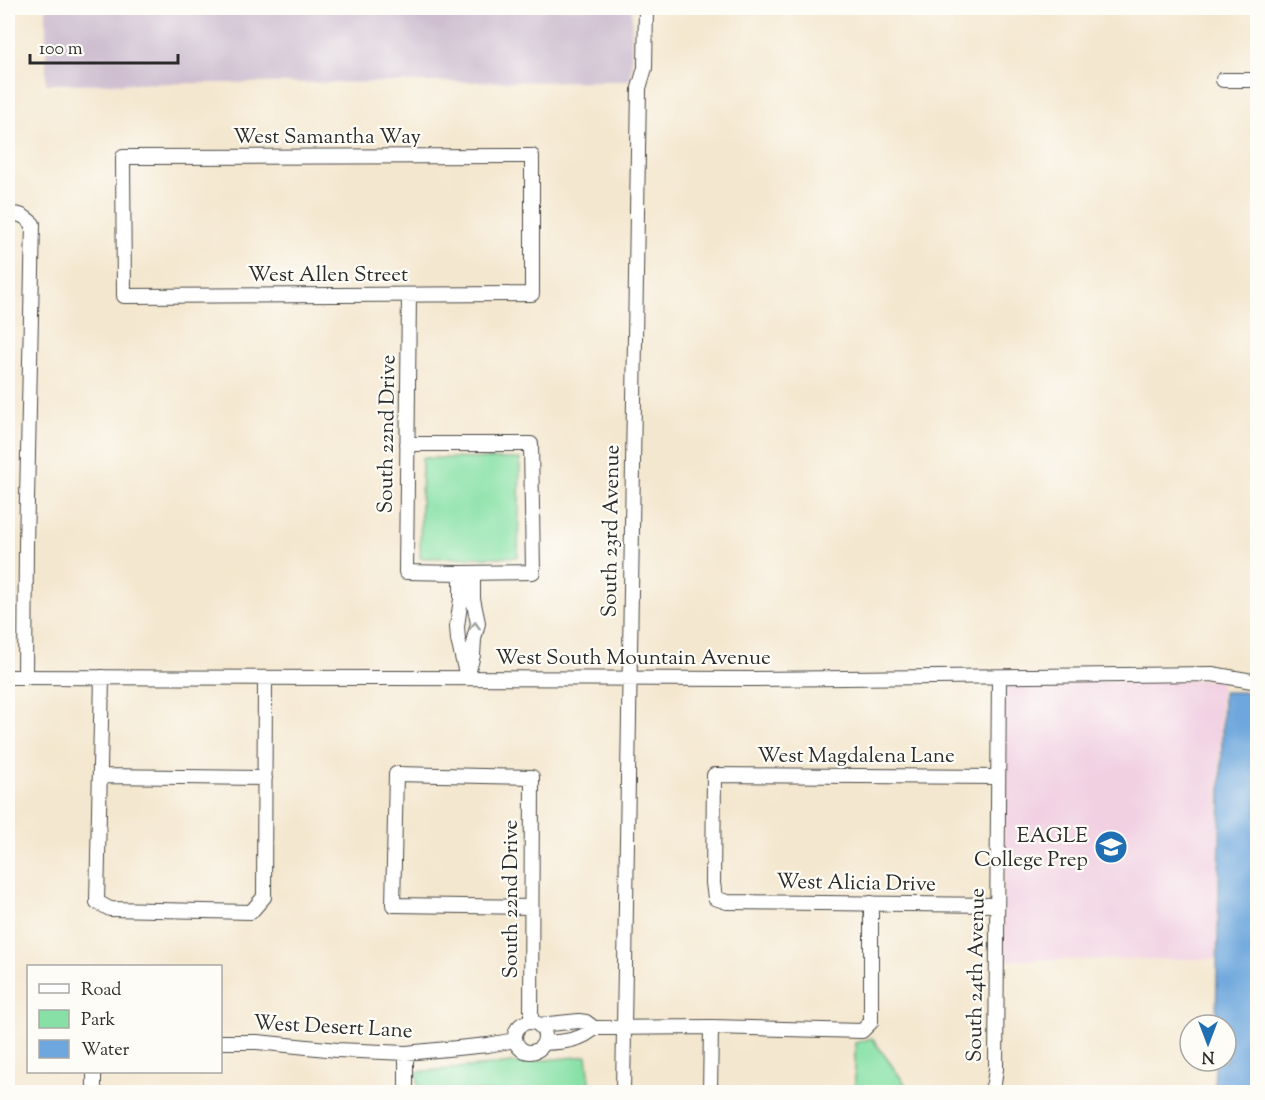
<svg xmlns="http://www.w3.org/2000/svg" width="1265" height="1100" viewBox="0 0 1265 1100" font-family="'Sorts Mill Goudy',serif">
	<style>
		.built { fill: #f1d0e2 }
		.industrial { fill: #cebed0 }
		.green { fill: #87e1a6; stroke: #598668; stroke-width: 1.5 }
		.water { fill: #6ea7dd; stroke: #4c6984; stroke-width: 1.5 }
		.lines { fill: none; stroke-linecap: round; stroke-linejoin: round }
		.minor-casing { stroke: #494744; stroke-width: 16 }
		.minor { stroke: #fff; stroke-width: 14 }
		.oneway { stroke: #a0a0a0 }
		.labels { text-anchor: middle; stroke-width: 4.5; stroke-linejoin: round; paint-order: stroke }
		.street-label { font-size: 21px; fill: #2b2b2b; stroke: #fdfcf7 }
		.poi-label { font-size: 21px; fill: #2b2b2b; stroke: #fdfcf7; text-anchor: end }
	</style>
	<rect width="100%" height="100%" fill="#fdfcf7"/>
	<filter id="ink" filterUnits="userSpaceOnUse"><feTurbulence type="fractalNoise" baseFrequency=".0167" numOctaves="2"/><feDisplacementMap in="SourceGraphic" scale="12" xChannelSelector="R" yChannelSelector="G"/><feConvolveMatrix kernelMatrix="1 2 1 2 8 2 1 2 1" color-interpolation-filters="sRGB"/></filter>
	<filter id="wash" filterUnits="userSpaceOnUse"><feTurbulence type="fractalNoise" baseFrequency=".008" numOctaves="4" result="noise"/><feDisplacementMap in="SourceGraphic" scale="24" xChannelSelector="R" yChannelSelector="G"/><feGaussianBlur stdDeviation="1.35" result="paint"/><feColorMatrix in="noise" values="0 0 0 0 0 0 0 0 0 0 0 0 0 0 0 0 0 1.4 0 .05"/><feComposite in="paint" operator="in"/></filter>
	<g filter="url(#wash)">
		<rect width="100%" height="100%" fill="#f4e7cf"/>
		<!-- built -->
		<path class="built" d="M1221,680L1216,959L1004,960L1005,682Z"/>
		<!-- industrial -->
		<path class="industrial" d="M46,8H632L631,79L623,81L46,84Z"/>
		<!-- green -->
		<path class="green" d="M422,458L520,459L518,557L420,558Z
			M872,1038L911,1092H851L855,1087V1043Z
			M587,1056L591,1092H419L417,1072Z"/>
		<!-- water -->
		<path class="water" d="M1223,692H1257V1092H1214L1215,1061H1226V1025H1216Z"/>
	</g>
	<g filter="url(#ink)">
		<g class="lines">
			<defs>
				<path id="minor" d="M1223,80H1258
					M532,156V294L124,296L123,157Z
					M8,214C21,214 23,215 33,224L26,545L25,677
					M407,444H531L533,572L461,573L406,572L409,295
					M461,573V599L457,626L458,640L466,673
					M8,677L755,679L1212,674L1258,682
					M102,677L97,902L110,909L251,912L264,897L265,678
					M467,678L473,655L474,639L478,623L473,599V573
					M100,776L265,778
					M997,905L727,902L715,898L713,883L714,775L998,777
					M515 1037a15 15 0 1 1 30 0a15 15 0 1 1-30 0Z
					M531,1022L532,777L396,774L393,905L531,907
					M539,1025L579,1021L586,1022L594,1028L711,1027L862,1031L871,1022V903
					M220,1042H257L337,1050L406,1053L488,1045L515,1040
					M544,1043C561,1042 582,1041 594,1028
					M94,1072V1092
					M406,1092V1053
					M623,1092L639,88L645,68L646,8
					M710,1092L711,1027
					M991,1092L994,1083L996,1069L999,677"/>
			</defs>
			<!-- minor casing -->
			<use href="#minor" class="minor-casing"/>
			<!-- minor -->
			<use href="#minor" class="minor"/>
		</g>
		<!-- one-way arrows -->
		<defs><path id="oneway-chevron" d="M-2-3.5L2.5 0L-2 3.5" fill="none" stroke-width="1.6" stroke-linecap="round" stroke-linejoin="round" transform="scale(1.5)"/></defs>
		<use class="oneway" href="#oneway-chevron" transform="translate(475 626) rotate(-88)"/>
	</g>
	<!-- icons -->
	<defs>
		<symbol id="school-disc" viewBox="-11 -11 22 22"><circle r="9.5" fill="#1f6fb2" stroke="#fdfcf7"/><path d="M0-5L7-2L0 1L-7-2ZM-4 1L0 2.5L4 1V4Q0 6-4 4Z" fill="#fff"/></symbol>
	</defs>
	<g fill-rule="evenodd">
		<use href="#school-disc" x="1092" y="828" width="38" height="38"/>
	</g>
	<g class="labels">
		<!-- street labels -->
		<g class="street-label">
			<text x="327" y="143">West Samantha Way</text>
			<text x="328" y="281">West Allen Street</text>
			<text transform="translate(386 434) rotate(-89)" y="7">South 22nd Drive</text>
			<text transform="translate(610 531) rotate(-89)" y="7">South 23rd Avenue</text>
			<text x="633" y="664">West South Mountain Avenue</text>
			<text x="856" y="762">West Magdalena Lane</text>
			<text transform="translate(856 882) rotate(1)" y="7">West Alicia Drive</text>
			<text transform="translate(510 899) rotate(-90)" y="7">South 22nd Drive</text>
			<text transform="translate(975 975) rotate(-89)" y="7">South 24th Avenue</text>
			<text transform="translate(333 1026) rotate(3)" y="7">West Desert Lane</text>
		</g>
		<!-- poi labels -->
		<g class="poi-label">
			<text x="1088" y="842">EAGLE<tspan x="1088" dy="24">College Prep</tspan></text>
		</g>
	</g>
	<!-- margin -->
	<rect width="1265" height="1100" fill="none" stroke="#fdfcf7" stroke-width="30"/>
	<!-- legend -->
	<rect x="27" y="965" width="195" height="108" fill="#fdfcf7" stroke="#a9a8a5" stroke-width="1.5"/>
	<rect x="39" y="984" width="30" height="9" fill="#ffffff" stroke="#a9a8a5" stroke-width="1.5"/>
	<text x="81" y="995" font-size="18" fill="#2b2b2b">Road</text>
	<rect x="39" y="1010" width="30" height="18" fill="#87e1a6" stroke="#a9a8a5" stroke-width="1.5"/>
	<text x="81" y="1025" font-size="18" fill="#2b2b2b">Park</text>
	<rect x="39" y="1040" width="30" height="18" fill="#6ea7dd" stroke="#a9a8a5" stroke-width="1.5"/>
	<text x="81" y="1055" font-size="18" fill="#2b2b2b">Water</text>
	<!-- north arrow -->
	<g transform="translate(1208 1043) rotate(180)"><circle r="28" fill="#fdfcf7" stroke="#a9a8a5" stroke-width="1.5"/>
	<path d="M0-4.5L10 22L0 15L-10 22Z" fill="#1f6fb2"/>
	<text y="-9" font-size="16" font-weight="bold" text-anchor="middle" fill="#2b2b2b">N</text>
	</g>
	<!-- scale -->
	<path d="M30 54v9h148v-9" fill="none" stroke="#2b2b2b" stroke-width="3"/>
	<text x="39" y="54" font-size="18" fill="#2b2b2b" stroke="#fdfcf7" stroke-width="4.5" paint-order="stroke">100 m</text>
</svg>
